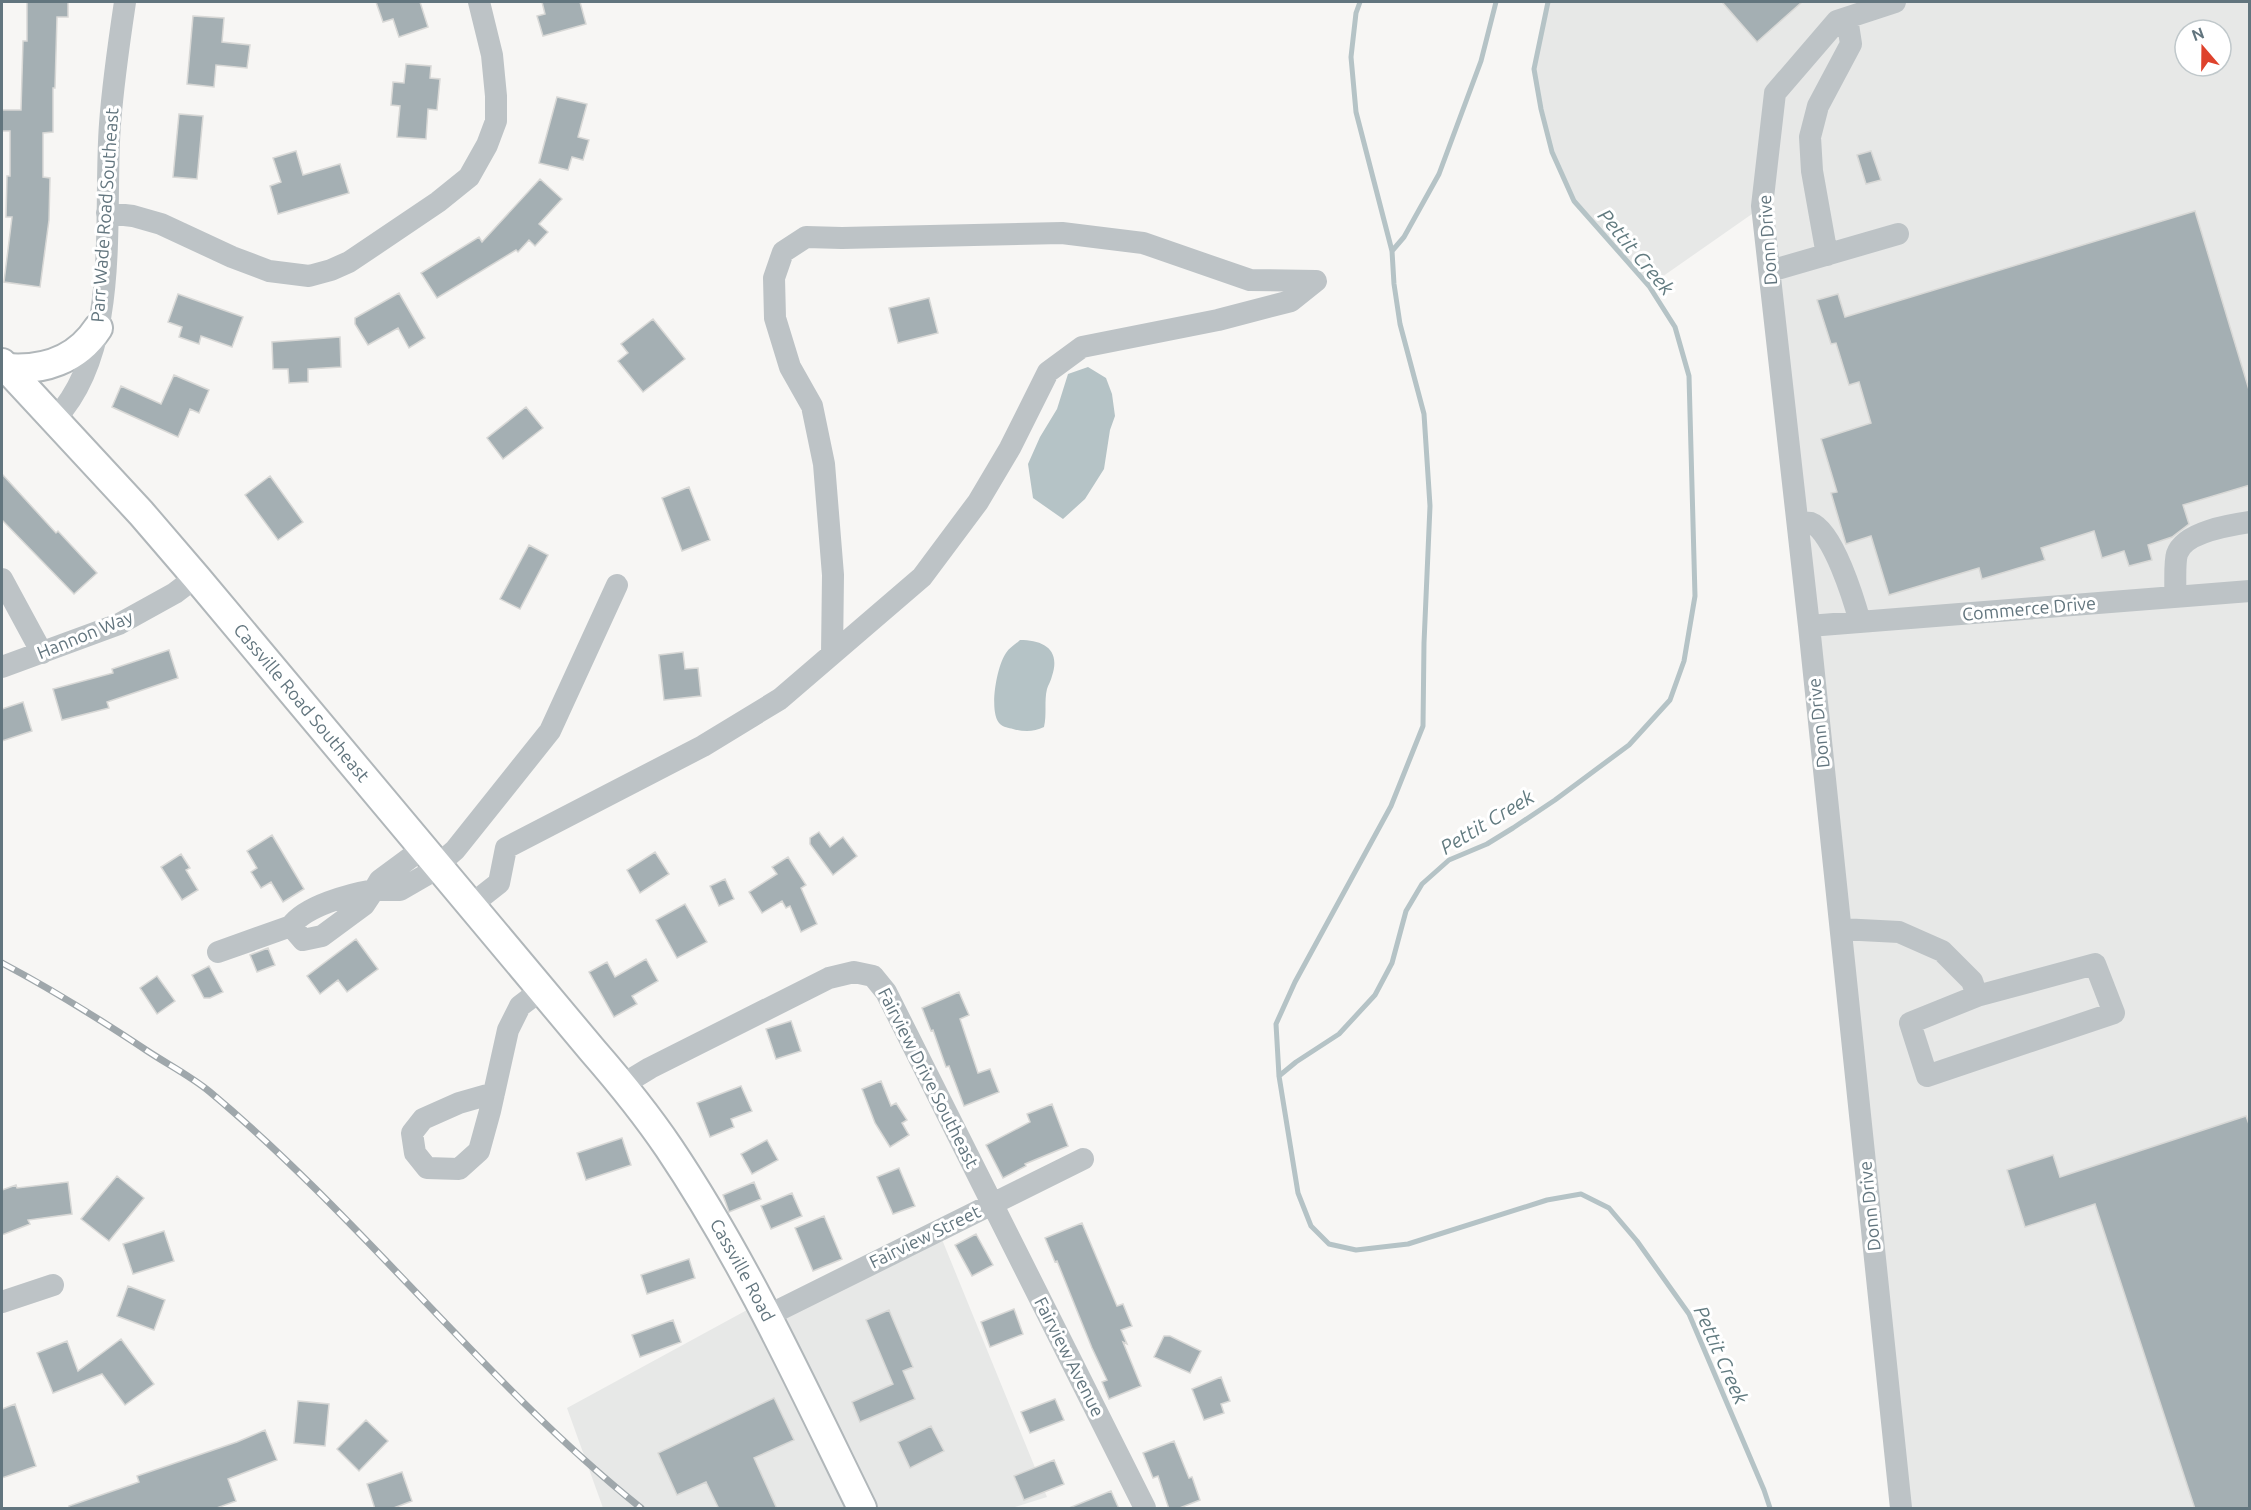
<svg xmlns="http://www.w3.org/2000/svg" width="2251" height="1510" viewBox="0 0 2251 1510" font-family="Ubuntu,sans-serif">
	<style>
		.built { fill: #e7e8e7; fill-rule: evenodd }
		.water { fill: #b5c3c6 }
		.lines { fill: none; stroke-linecap: round; stroke-linejoin: round }
		.stream { stroke: #b5c3c6; stroke-width: 5 }
		.building { fill: #a4afb3; stroke: #d8d8d6; stroke-width: 1.5 }
		.major-casing { stroke: #b1b7ba; stroke-width: 32 }
		.minor { stroke: #bdc3c6; stroke-width: 22 }
		.major { stroke: #fff; stroke-width: 28 }
		.rail-casing { stroke: #9fa7ab; stroke-width: 7 }
		.rail { stroke: #fff; stroke-width: 4.5; stroke-dasharray: 14; stroke-linecap: butt }
		.labels { text-anchor: middle; stroke-width: 6; stroke-linejoin: round; paint-order: stroke }
		.street-label { font-size: 18px; fill: #62757e; stroke: #fff }
		.water-label { font-size: 20px; font-style: italic; fill: #627b80; stroke: #fff }
	</style>
	<rect width="100%" height="100%" fill="#f7f6f4"/>
	<!-- built -->
	<path class="built" d="M1548,2H2249V1508H1901L1762,207L1649,286L1574,201L1552,152L1541,109L1534,69ZM2185,30H2221V66H2185Z
		M941,1237L1047,1497L1012,1508H603L567,1408L747,1310Z"/>
	<!-- water -->
	<path class="water" d="M1088,367L1106,378L1112,394L1115,416L1110,430L1104,469L1085,499L1063,519L1033,498L1028,464L1040,437L1057,409L1068,374Z
		M1020,640C1043,640 1061,649 1052,676C1051,681 1048,685 1047,689C1044,701 1047,714 1044,727C1034,732 1024,732 1013,729C1009,728 1003,727 1000,724C988,713 997,665 1006,653C1009,648 1016,644 1020,640Z"/>
	<g class="lines">
		<!-- stream -->
		<path class="stream" d="M1360,2L1356,13L1351,57L1356,112L1392,251L1394,284L1400,324L1424,414L1430,506L1424,643L1423,726L1391,806L1295,982L1276,1024L1279,1076L1298,1193L1311,1226L1329,1244L1356,1250L1408,1244L1547,1200L1581,1194L1609,1208L1637,1241L1689,1314L1764,1490L1770,1508
			M1392,251L1404,237L1439,174L1481,61L1496,2
			M1279,1076L1296,1062L1339,1034L1375,995L1392,963L1406,911L1422,884L1449,860L1487,844L1513,828L1555,800L1629,745L1670,700L1684,661L1695,596L1689,376L1675,327L1649,286L1574,201L1552,152L1541,109L1534,69L1548,2"/>
	</g>
	<!-- building -->
	<path class="building" d="M27,2H68V17H57L55,88H53V132L43,133V177L50,178L49,220L40,287L4,282L12,217H6L7,176H10V131H2V110H21L23,41H27Z
		M376,2H420L428,27L399,37L393,19L383,22Z
		M542,2H580L586,24L543,36L537,16L545,14Z
		M1722,2H1802L1757,42Z
		M193,16L224,18L222,42L250,45L247,68L216,65L214,87L187,84Z
		M406,64L431,66L430,78L440,79L437,110L428,109L426,139L397,137L400,106L391,105L393,82L404,83Z
		M557,97L587,104L578,137L589,140L583,160L572,157L568,170L539,163Z
		M179,114L203,116L197,179L173,177Z
		M296,151L303,175L340,164L349,193L278,214L270,186L281,182L273,158Z
		M1871,151L1881,180L1866,184L1857,155Z
		M540,179L562,199L539,224L548,232L535,246L529,240L518,252L516,250L437,298L421,273L479,237L482,242Z
		M2195,211L2250,393V485L2183,505L2189,524L2172,537L2148,545L2152,560L2129,566L2124,551L2102,558L2094,531L2041,548L2045,560L1982,579L1979,568L1889,595L1871,536L1846,544L1831,493L1837,492L1821,439L1871,423L1859,382L1849,385L1836,343L1831,344L1817,300L1838,294L1845,317Z
		M399,293L425,338L409,348L398,328L368,345L355,324V318Z
		M178,294L243,317L232,347L201,336L199,344L179,337L182,327L168,322Z
		M929,298L938,333L898,343L889,308Z
		M653,319L685,359L643,392L618,361L628,353L621,344Z
		M340,337L341,367L308,369V382L289,383L288,369H273L272,342Z
		M174,375L209,390L199,413L190,409L178,437L112,407L121,386L161,404Z
		M526,407L543,428L503,459L487,438Z
		M2,474L56,533L58,531L97,573L74,594L2,520Z
		M270,476L303,522L278,540L245,495Z
		M689,487L710,540L682,551L662,498Z
		M529,545L548,555L520,609L500,599Z
		M169,650L178,678L107,702L109,708L62,720L53,689L113,673L112,669Z
		M683,652L685,669L698,668L701,696L664,700L659,655Z
		M23,702L32,731L2,741V709Z
		M819,832L830,847L843,837L857,856L833,875L810,844V838Z
		M272,835L304,889L283,902L271,882L261,888L251,872L257,868L247,851Z
		M655,852L669,874L640,893L627,870Z
		M181,854L190,868L186,870L198,890L182,900L161,867Z
		M788,857L806,885L801,888L817,924L801,932L790,906L786,908L782,901L762,913L749,892L777,874L772,867Z
		M725,879L734,899L719,906L710,886Z
		M685,904L707,942L677,958L656,920Z
		M356,939L378,969L347,992L338,980L320,994L307,976Z
		M268,948L275,965L257,972L250,955Z
		M646,959L658,981L632,996L637,1004L614,1017L589,972L607,962L615,977Z
		M209,966L223,992L210,998H204L192,975Z
		M157,976L175,1001L157,1014L140,988Z
		M959,992L969,1015L960,1019L978,1073L990,1069L999,1092L964,1106L949,1066L946,1067L933,1030L931,1031L922,1008Z
		M791,1021L801,1051L776,1059L766,1029Z
		M881,1081L891,1106L896,1103L907,1120L902,1123L909,1135L890,1147L875,1123L862,1089Z
		M741,1086L752,1111L731,1119L734,1127L710,1137L697,1103Z
		M1052,1104L1068,1146L1025,1164L1026,1166L1003,1178L986,1145L1030,1122L1027,1114Z
		M2246,1116L2250,1127V1509H2195L2095,1204L2025,1227L2007,1170L2053,1155L2060,1177Z
		M622,1138L631,1165L586,1180L577,1153Z
		M767,1140L778,1160L752,1174L741,1154Z
		M899,1168L915,1206L893,1214L877,1177Z
		M117,1176L144,1198L109,1241L81,1219Z
		M68,1182L72,1214L28,1220L30,1224L2,1235V1190L16,1185L17,1188Z
		M754,1182L761,1199L729,1212L723,1195Z
		M792,1193L802,1216L771,1229L761,1206Z
		M824,1216L842,1259L813,1271L795,1228Z
		M1082,1223L1117,1306L1123,1304L1132,1326L1121,1330L1127,1344L1123,1342L1141,1386L1109,1399L1102,1382L1107,1380L1092,1348L1057,1261L1055,1262L1045,1238Z
		M164,1231L174,1261L133,1274L123,1244Z
		M976,1234L993,1265L972,1276L955,1245Z
		M689,1259L695,1278L647,1294L641,1275Z
		M128,1286L165,1300L154,1330L117,1316Z
		M1014,1309L1023,1334L990,1347L981,1322Z
		M889,1310L913,1367L903,1371L915,1399L860,1422L852,1402L893,1384L866,1320Z
		M673,1320L681,1342L640,1357L632,1335Z
		M1164,1336H1170L1201,1351L1190,1373L1154,1357Z
		M121,1339L154,1384L125,1405L102,1374L53,1393L37,1353L67,1341L78,1371Z
		M1221,1377L1230,1401L1221,1404L1224,1413L1204,1420L1192,1389Z
		M774,1398L794,1440L754,1458L777,1509H719L706,1482L677,1495L658,1453Z
		M1055,1399L1064,1420L1030,1433L1021,1412Z
		M298,1401L329,1404L325,1446L294,1443Z
		M15,1404L36,1466L2,1478V1409Z
		M366,1420L388,1441L359,1471L337,1449Z
		M931,1426L944,1451L910,1468L898,1442Z
		M265,1430L277,1460L228,1479L236,1501L214,1509H69V1506L139,1482L137,1476L237,1442Z
		M1174,1441L1189,1478L1192,1477L1200,1500L1177,1509H1169L1158,1476L1153,1478L1143,1453Z
		M1054,1460L1064,1484L1024,1500L1014,1476Z
		M402,1472L412,1501L391,1509H375L367,1484Z
		M1111,1491L1119,1509H1069V1508Z"/>
	<g class="lines">
		<defs>
			<g id="major">
				<path id="s1" d="M2,363L141,513L196,577L593,1051C620,1082 646,1114 669,1148C745,1261 802,1386 862,1508"/>
				<path d="M6,368C43,371 77,360 98,328"/>
			</g>
		</defs>
		<!-- major casing -->
		<use href="#major" class="major-casing"/>
		<!-- minor -->
		<path class="minor" d="M1895,2L1837,21L1775,93L1762,206L1809,626L1901,1508
			M107,213L133,216L161,224L232,257L269,271L309,276L331,270L349,262L438,202L469,177L487,145L496,121V96L492,55L479,2
			M1827,255L1812,171L1810,137L1818,106L1851,44L1847,18
			M1770,271L1898,234
			M55,419C122,348 103,214 110,124C113,83 119,42 125,2
			M1798,524C1802,524 1807,522 1811,523C1833,531 1854,600 1860,622
			M2,579L42,653
			M2175,597C2176,585 2174,564 2177,554C2184,532 2230,525 2250,522
			M1809,626L2250,591
			M2,667L119,624L175,593L196,577
			M422,849L380,880L374,890H400L426,875L455,850L550,731L617,585
			M471,905L499,883L506,848L703,746L780,699L922,577L978,502L1010,448L1048,372L1082,347L1218,320L1291,301L1316,281L1250,280L1143,243L1062,233L842,238L806,237L783,252L774,278L775,318L790,367L812,406L824,464L833,575L832,654
			M291,926L303,940L322,936L364,905L374,890
			M1841,929L1899,932L1942,951L1972,981L1977,996L2095,964L2114,1013L1927,1076L1910,1023L1977,996
			M218,952L291,926C305,906 350,894 374,890
			M622,1085L650,1068L829,978L854,972L873,976L886,992L1145,1508
			M494,1093L459,1103L423,1119L412,1133L415,1153L427,1168L459,1169L479,1151L490,1111L508,1030L520,1006L541,990
			M2,1302L53,1285
			M767,1316L1083,1159"/>
		<!-- major -->
		<use href="#major" class="major"/>
		<defs>
			<path id="rail" d="M2,963C53,990 101,1020 149,1052C169,1065 192,1077 210,1092C363,1220 485,1383 641,1508"/>
		</defs>
		<!-- rail casing -->
		<use href="#rail" class="rail-casing"/>
		<!-- rail -->
		<use href="#rail" class="rail"/>
	</g>
	<g class="labels">
		<!-- street labels -->
		<g class="street-label">
			<text transform="translate(105 215) rotate(-86)" y="6">Parr Wade Road Southeast</text>
			<text transform="translate(1768 240) rotate(-94)" y="6">Donn Drive</text>
			<text transform="translate(2029 609) rotate(-5)" y="6">Commerce Drive</text>
			<text transform="translate(85 635) rotate(-22)" y="6">Hannon Way</text>
			<text dy="6" stroke="none"><textPath href="#s1" startOffset="453">Cassville Road Southeast</textPath></text>
			<text transform="translate(1819 723) rotate(-96)" y="6">Donn Drive</text>
			<text transform="translate(928 1078) rotate(63)" y="6">Fairview Drive Southeast</text>
			<text transform="translate(1870 1206) rotate(-96)" y="6">Donn Drive</text>
			<text transform="translate(925 1237) rotate(-26)" y="6">Fairview Street</text>
			<text dy="6" stroke="none"><textPath href="#s1" startOffset="1173">Cassville Road</textPath></text>
			<text transform="translate(1069 1357) rotate(63)" y="6">Fairview Avenue</text>
		</g>
		<!-- water labels -->
		<g class="water-label">
			<text transform="translate(1636 252) rotate(50)" y="7">Pettit Creek</text>
			<text transform="translate(1487 822) rotate(-31)" y="7">Pettit Creek</text>
			<text transform="translate(1721 1355) rotate(66)" y="7">Pettit Creek</text>
		</g>
	</g>
	<!-- border -->
	<rect width="2251" height="1510" fill="none" stroke="#62757e" stroke-width="6"/>
	<!-- north arrow -->
	<g transform="translate(2203 48) rotate(340)"><circle r="28" fill="#ffffff" stroke="#c0c8cb" stroke-width="1.5"/>
	<path d="M0-4.5L10 22L0 15L-10 22Z" fill="#de422c"/>
	<text y="-9" font-size="16" font-weight="bold" text-anchor="middle" fill="#62757e">N</text>
	</g>
</svg>
